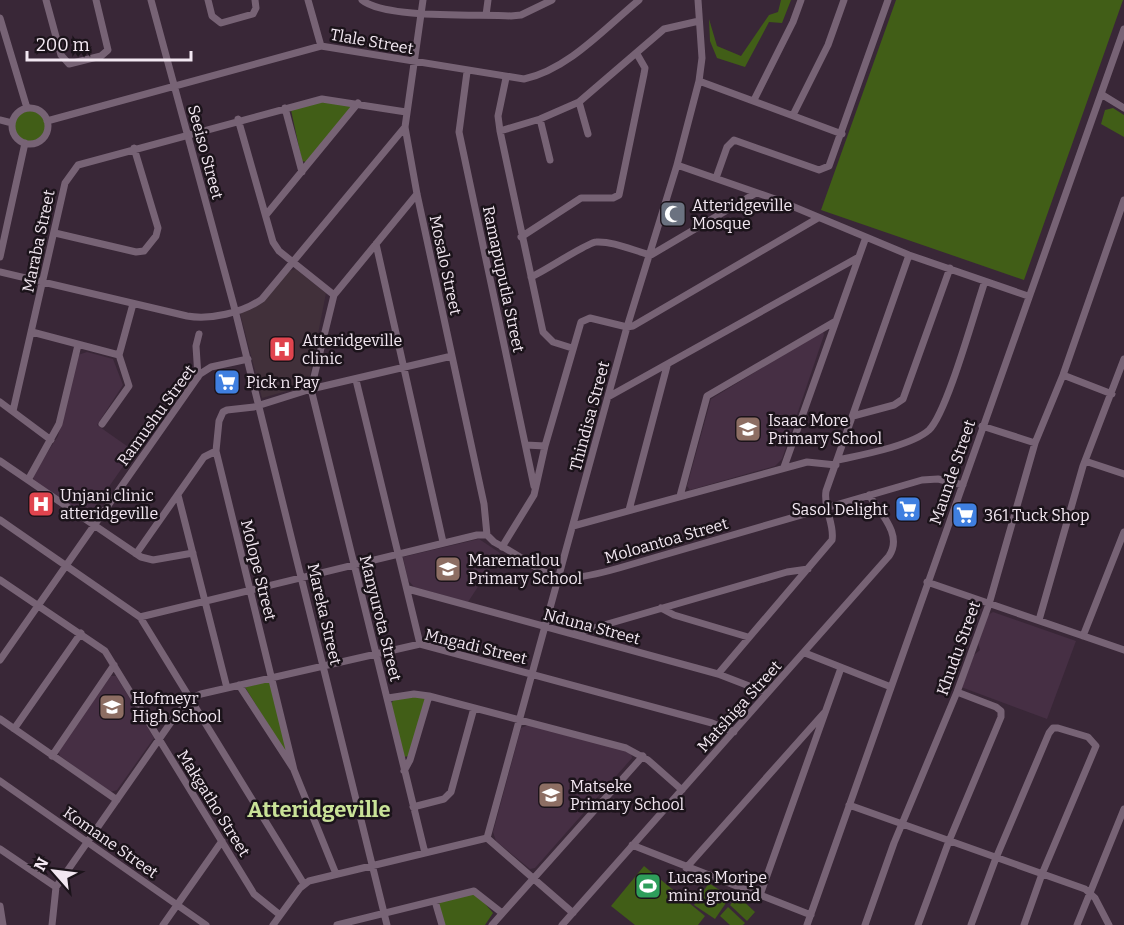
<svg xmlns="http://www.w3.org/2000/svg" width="1124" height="925" viewBox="0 0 1124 925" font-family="Bitter,serif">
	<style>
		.built { fill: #462f44 }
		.medical { fill: #41303a }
		.green { fill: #415e17 }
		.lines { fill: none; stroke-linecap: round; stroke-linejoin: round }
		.minor { stroke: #776375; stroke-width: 7 }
		.labels { text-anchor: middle; stroke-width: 5; stroke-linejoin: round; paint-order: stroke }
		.street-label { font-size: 16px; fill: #f2e7f1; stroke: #1b131a }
		.poi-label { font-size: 16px; fill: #f2e7f1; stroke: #1b131a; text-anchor: start }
		.district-label { font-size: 22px; font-weight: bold; fill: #c9e298; stroke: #1b131a }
	</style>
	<rect width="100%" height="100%" fill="#392737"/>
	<!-- built -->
	<path class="built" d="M823,331L824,335L782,459L775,466L690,490L687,486L711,399Z
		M87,352L113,359L123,385L97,425L134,451L89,515H83L34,482L33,475L58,436L78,355Z
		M479,539L500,553L468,602L414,587L408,580L403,557Z
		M993,612L1076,641L1047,719L961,687L974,655L980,650L978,643L988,615Z
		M111,676H116L154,738L117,790L110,792L60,756L58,750Z
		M528,725L631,752L632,758L535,868L530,869L496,841L493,832L521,728Z"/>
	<!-- medical -->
	<path class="medical" d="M296,269L326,293L308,385L262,398L240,313L262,302L289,271Z"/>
	<!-- green -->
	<path class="green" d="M781,0H791L782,23L769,22L745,67L717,58L710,41L709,19L717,46L741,56L769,15L778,12Z
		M896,0H1123L1024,280L821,210Z
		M326,100L352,106L306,162L302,161L291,110Z
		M1113,108L1124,115V137L1101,124L1105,110Z
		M14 126a16 16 0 1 1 32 0a16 16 0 1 1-32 0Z
		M270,680L288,753L286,754L245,687Z
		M418,695L426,698L409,756L404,757L391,704L394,699Z
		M644,866L705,916L698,925H635L611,906Z
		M709,883L730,897L715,919L694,905Z
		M476,893L493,913L485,925H444L438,906L441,901Z
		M738,896L755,912L747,921L730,905Z
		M728,907L745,923L743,925H730L720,916Z"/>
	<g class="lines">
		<!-- minor -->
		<path class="minor" d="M46,0L61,55L69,64L101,56L108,50L96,0
			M151,0L235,310L387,925
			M208,0L212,16L221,23L253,14L256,8L255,0
			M308,0L321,46
			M362,0C385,19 478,14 511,16L521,15L552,0
			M423,0L405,127L417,194L484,504L487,535
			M486,15L488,0
			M0,18L27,108
			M467,72L459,132L534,486
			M506,78L498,116L500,131L543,332L553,342L572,348
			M699,81L842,134
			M1101,94L1124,108
			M754,100L793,22L801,0
			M579,102L588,134
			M285,108L302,172
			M12 126a18 18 0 1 1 36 0a18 18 0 1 1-36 0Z
			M793,115L828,45L844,0
			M238,119L273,242L279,251L334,295
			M540,119L550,160
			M0,120L12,123
			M47,121L321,46L524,79C568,70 606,27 639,0
			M500,131L540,119L579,102L664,29L699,21
			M677,165L775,199L909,255L1028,296
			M716,178L727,147L734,140L819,170L829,166L888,0
			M417,194L334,295L311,389L425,853
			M266,215L358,103
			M55,233L136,252L144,251L156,236L158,228L134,148
			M521,237L581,198H613L619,195L644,74L645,68L637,54
			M376,244L443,542
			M0,257L25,143
			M0,272L187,316C210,320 242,313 262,299L405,127
			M531,277C545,271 588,242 596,242C614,241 634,251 651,255L756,193
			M32,332L119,355
			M1063,375L1112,394
			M198,377L196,346L199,334
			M356,380L420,644
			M608,397L857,258
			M0,402L51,440
			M13,411L65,183L78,165L322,99L406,112
			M853,416L894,405L903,399L950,268
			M102,424L129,386L119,355L133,304
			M982,426L1035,443
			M526,445L545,446
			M838,460C861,455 911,446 929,430C947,413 975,310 985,281
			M0,461L141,557L153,560L193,553
			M1085,461L1124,474
			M784,467L866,237
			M28,480L59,424L78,345
			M178,495L227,688
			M680,496L707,396L834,322
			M629,510L667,366
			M0,520L140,617L304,884
			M573,526L807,462L836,465
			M502,547L534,495L545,446L581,322L590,318L627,327L633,326L818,218
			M136,554L204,457L216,451
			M0,580L105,651L254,894L280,915
			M927,582L1124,650
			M408,589L718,674L767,693
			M661,608L674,615L748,637
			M140,617L477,535H487L494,542C554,574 545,589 619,568L922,480L938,479L963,485
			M1039,620L1083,466L1124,359
			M573,634L787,572L808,569
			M1083,636L1124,532
			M805,653L891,687
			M0,660L200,374L211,367L248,359
			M718,674L832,540C835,524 823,509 826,491L909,255
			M239,685L293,768
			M388,698L414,694L429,696L626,748L648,760L682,790
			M0,719L117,800
			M14,729L81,633
			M52,756L114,665
			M404,771L410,760L429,696
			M0,781L206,925
			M849,805L1085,889L1095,898L1109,925
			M413,807L444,799L451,792L474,708
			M487,838L627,327L677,165L699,81L702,58L698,0
			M632,845L811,915
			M0,849L56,887
			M686,868L824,713
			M336,874L294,770L216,451L219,421L223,412L227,410L254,407L311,389L452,356
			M760,895L841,668
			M435,901L442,925
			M0,906L3,925
			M52,925L56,887L176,715L190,699L201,694L420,644L712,723L734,732
			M163,925L222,841
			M273,925L300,888L309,881L487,838L573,913
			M337,925L474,891L502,913
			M492,925L643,756
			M562,925L889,556C903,535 881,514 869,495
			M807,925L1124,29
			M865,925L894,843L957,692L989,604L1035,443L1063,375L1124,200
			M918,925L949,841L1001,717V711L996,707L957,692
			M971,925L996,858L1049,733L1053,728H1058L1088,737L1096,746L1042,874L1024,925
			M1077,925L1124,809"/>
	</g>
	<!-- icons -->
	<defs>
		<symbol id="mosque-square" viewBox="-11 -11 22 22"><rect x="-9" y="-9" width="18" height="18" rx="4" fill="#6b7280" stroke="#1b131a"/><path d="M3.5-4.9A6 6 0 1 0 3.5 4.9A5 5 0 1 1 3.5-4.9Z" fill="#fff"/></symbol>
		<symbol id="hospital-square" viewBox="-11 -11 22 22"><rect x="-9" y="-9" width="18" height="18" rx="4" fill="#e0444e" stroke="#1b131a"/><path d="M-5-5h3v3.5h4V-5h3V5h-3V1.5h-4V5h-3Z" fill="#fff"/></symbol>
		<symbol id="supermarket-square" viewBox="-11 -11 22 22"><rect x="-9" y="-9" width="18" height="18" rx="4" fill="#3f7fe0" stroke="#1b131a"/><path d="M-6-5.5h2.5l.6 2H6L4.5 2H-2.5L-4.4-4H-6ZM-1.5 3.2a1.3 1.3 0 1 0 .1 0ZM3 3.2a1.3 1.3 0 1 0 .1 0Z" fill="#fff"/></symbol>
		<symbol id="school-square" viewBox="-11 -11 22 22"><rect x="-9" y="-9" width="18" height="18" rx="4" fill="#8d6e63" stroke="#1b131a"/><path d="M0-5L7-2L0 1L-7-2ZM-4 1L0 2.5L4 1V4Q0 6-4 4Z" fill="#fff"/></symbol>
		<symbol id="stadium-square" viewBox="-11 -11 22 22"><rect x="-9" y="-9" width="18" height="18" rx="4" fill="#2e9e5b" stroke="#1b131a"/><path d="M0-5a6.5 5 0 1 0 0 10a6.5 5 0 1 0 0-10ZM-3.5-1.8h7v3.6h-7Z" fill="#fff"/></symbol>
	</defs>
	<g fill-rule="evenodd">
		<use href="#mosque-square" x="658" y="199" width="30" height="30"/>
		<use href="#hospital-square" x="267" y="334" width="30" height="30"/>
		<use href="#supermarket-square" x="212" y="367" width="30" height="30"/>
		<use href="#school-square" x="733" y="414" width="30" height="30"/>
		<use href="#hospital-square" x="26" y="489" width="30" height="30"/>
		<use href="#supermarket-square" x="893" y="494" width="30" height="30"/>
		<use href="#supermarket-square" x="950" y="500" width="30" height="30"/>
		<use href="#school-square" x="433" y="554" width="30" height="30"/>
		<use href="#school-square" x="97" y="692" width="30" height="30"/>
		<use href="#school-square" x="536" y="780" width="30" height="30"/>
		<use href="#stadium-square" x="633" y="871" width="30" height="30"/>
	</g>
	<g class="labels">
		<!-- street labels -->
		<g class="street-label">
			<text transform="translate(372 41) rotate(10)" y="6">Tlale Street</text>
			<text transform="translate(206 152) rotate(75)" y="6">Seeiso Street</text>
			<text transform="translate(38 241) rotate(-78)" y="6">Maraba Street</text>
			<text transform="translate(446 265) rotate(78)" y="6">Mosalo Street</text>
			<text transform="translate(504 279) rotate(78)" y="6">Ramapuputla Street</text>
			<text transform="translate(156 415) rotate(-54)" y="6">Ramushu Street</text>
			<text transform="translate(589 416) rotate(-75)" y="6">Thindisa Street</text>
			<text transform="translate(952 472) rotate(-71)" y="6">Maunde Street</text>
			<text transform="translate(666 540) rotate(-16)" y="6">Moloantoa Street</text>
			<text transform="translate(259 570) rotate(76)" y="6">Molope Street</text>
			<text transform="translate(325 614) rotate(77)" y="6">Mareka Street</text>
			<text transform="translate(381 618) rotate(76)" y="6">Manyurota Street</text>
			<text transform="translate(592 626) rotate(15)" y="6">Nduna Street</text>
			<text transform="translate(476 646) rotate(14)" y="6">Mngadi Street</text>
			<text transform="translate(958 648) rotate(-70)" y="6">Khudu Street</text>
			<text transform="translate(739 706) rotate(-48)" y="6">Matshiga Street</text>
			<text transform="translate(214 803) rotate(58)" y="6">Makgatho Street</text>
			<text transform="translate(111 842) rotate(35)" y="6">Komane Street</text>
		</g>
		<!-- poi labels -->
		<g class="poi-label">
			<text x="692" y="211">Atteridgeville<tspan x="692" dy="18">Mosque</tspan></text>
			<text x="302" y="346">Atteridgeville<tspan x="302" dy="18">clinic</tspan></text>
			<text x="246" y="388">Pick n Pay</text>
			<text x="768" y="426">Isaac More<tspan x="768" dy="18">Primary School</tspan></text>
			<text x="60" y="501">Unjani clinic<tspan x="60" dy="18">atteridgeville</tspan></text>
			<text x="888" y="515" text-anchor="end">Sasol Delight</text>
			<text x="984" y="521">361 Tuck Shop</text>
			<text x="468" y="566">Marematlou<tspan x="468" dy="18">Primary School</tspan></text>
			<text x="132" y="704">Hofmeyr<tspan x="132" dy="18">High School</tspan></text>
			<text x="570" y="792">Matseke<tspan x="570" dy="18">Primary School</tspan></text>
			<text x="668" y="883">Lucas Moripe<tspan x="668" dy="18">mini ground</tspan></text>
		</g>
		<!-- district labels -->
		<g class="district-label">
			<text x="319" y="817">Atteridgeville</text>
		</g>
	</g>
	<!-- north arrow -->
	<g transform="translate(54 871) rotate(298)" stroke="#1b131a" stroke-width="4.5" paint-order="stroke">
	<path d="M0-4.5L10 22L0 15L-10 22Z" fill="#f2e7f1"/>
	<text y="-9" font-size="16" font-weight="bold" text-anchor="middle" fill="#f2e7f1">N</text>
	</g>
	<!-- scale -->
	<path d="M27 51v9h164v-9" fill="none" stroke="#f2e7f1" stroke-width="3"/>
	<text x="36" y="51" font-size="18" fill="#f2e7f1" stroke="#1b131a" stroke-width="4.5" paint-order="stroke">200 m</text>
</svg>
